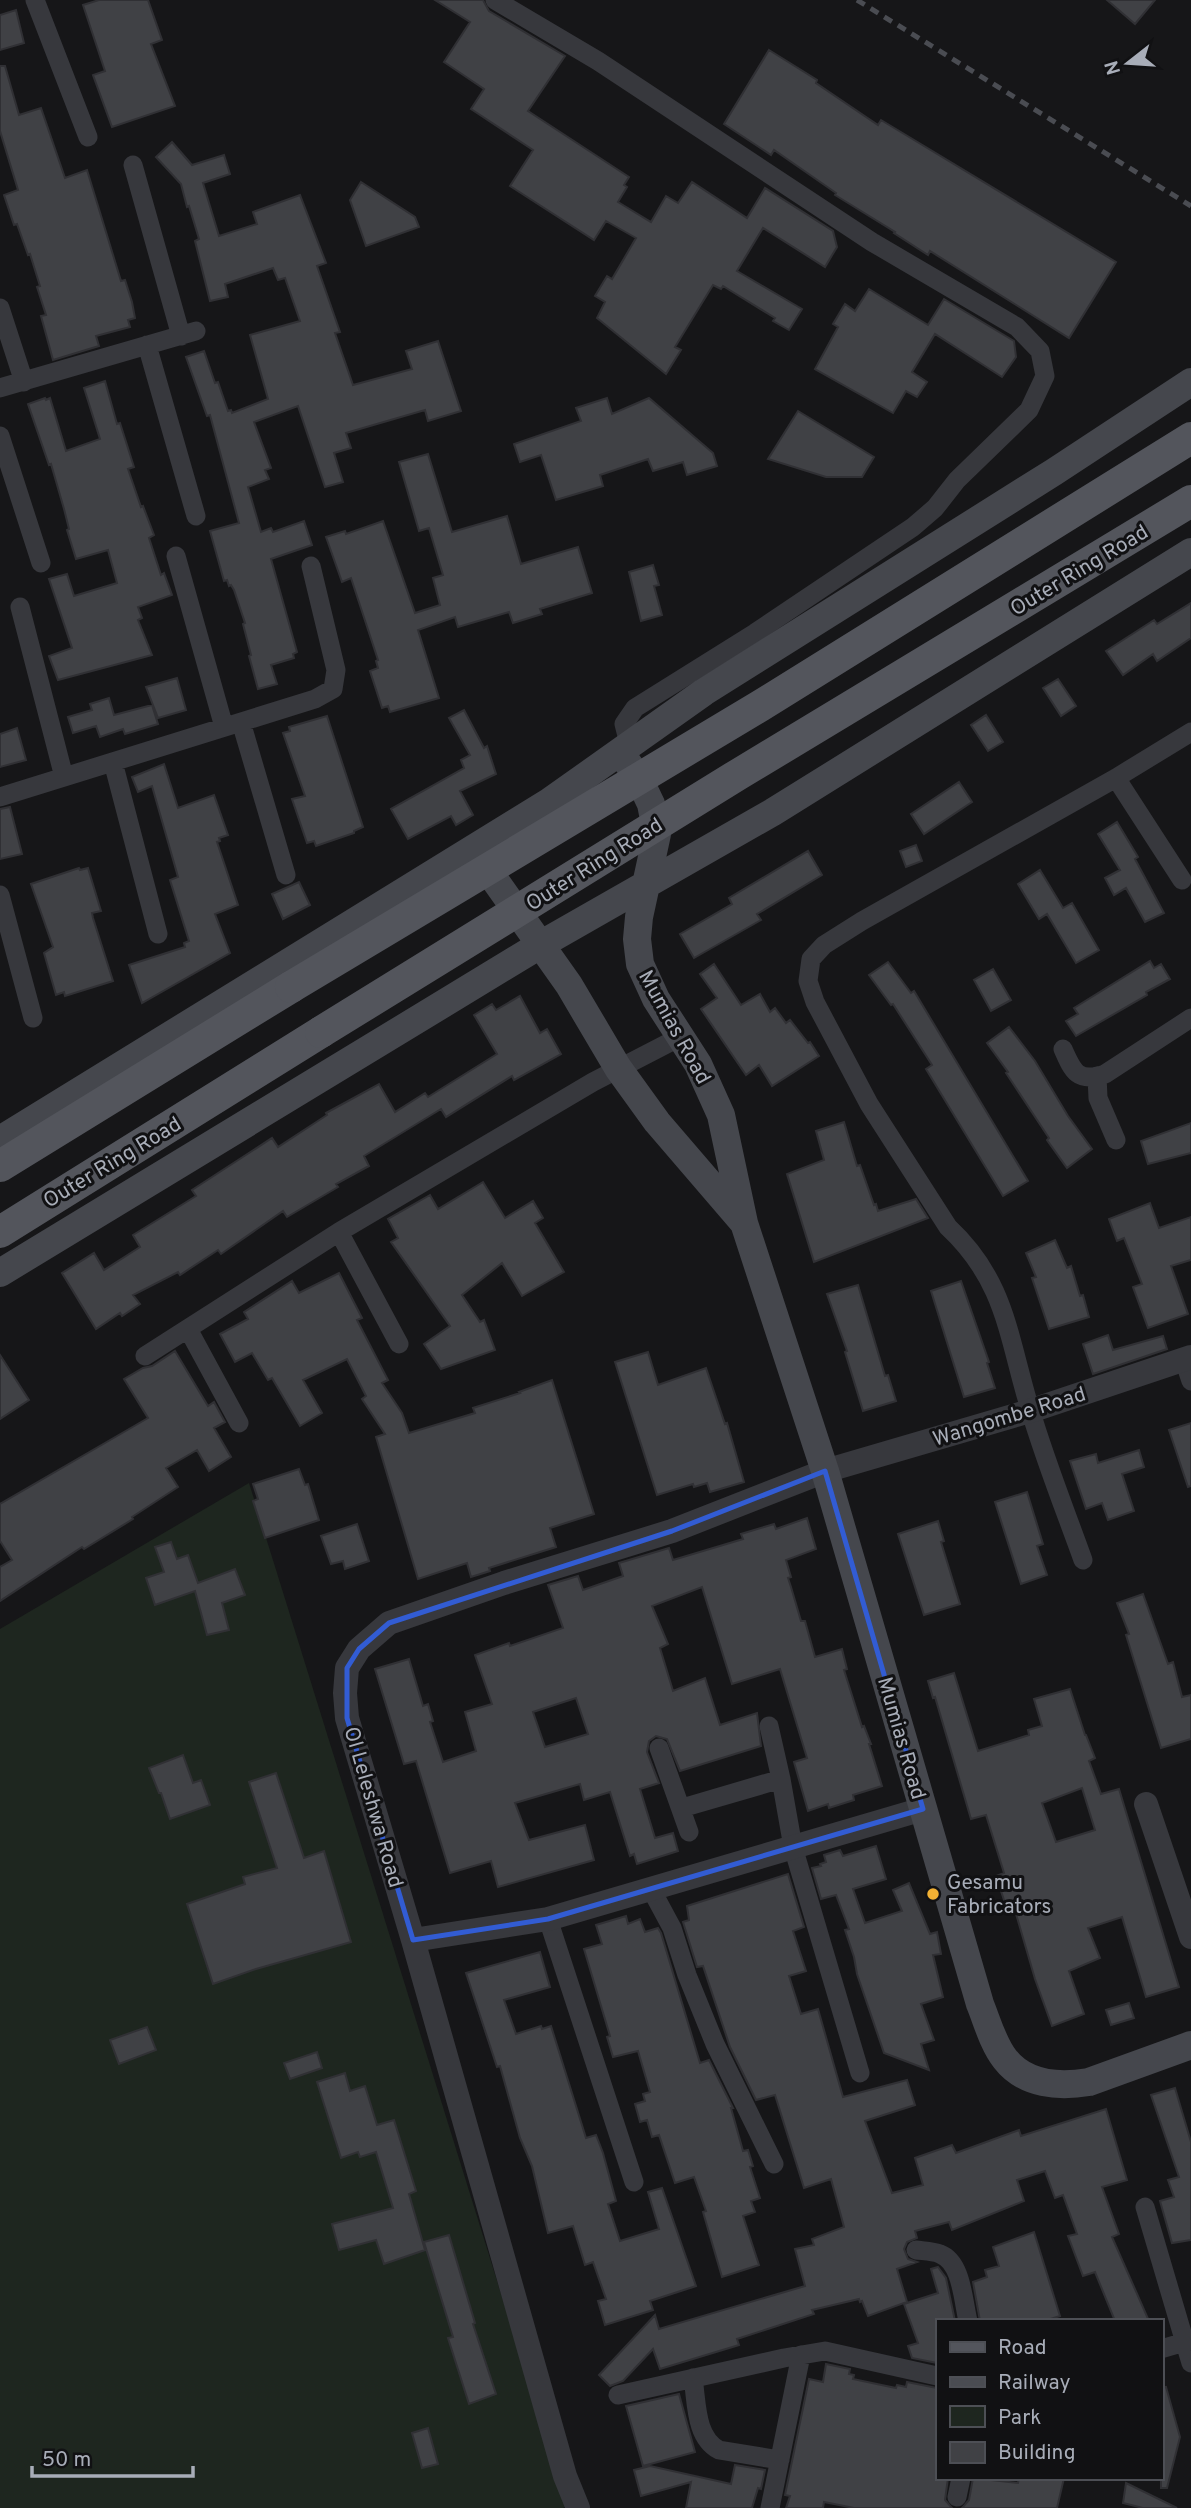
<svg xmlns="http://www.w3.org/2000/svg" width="1191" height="2508" viewBox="0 0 1191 2508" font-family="Overpass,sans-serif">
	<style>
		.green { fill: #1e261f }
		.building { fill: #404145; stroke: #303034; stroke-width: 2; fill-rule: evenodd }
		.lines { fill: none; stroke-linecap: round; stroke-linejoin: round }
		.minor { stroke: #37383d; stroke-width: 19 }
		.tertiary { stroke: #37383d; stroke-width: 24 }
		.secondary { stroke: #45474d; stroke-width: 28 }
		.primary { stroke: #53555c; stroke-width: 32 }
		.rail { stroke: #4a4c52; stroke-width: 5; stroke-dasharray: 9 7; stroke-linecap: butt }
		.primary-bridge { stroke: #53555c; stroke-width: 32 }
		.marked { fill: none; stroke: #325cd3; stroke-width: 5; stroke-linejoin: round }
		.poi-dot { fill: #f2b134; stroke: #111113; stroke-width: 2.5 }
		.labels { text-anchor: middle; stroke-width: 6; stroke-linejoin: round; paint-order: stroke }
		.street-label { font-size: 21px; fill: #a8adb8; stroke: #111113 }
		.poi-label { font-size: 21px; fill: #a8adb8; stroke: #111113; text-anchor: start }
	</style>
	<rect width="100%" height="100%" fill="#161618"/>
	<!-- green -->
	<path class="green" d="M249,1483L567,2506L563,2508H0V1629Z"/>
	<!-- building -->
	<path class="building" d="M99,0H148L162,40L151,44L175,106L112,127L93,75L105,71L83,5Z
		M435,0H483L489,11L565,56L528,111L629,177L624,185L627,187L618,202L651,222L666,196L678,203L692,182L747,218L765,188L833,231L837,247L825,267L763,228L737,271L802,309L789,330L773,321L775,318L723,286L721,289L713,285L675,347L681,350L666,374L597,318L605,302L595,296L607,276L612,279L636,238L606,221L594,240L510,186L533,150L471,109L484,89L444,62L470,22Z
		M1107,0H1155L1135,24Z
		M16,10L24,43L0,50V15Z
		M769,50L817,80L816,83L878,125L881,120L1116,262L1069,338L930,251L928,255L894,233L895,232L835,195L836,193L774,150L771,155L724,124Z
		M0,66H5L19,115L41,108L65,178L87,170L121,281L125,280L132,302L135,318L128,320L130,327L96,336L99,346L53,360L41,316L46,315L37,287L40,286L30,254L28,255L17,224L14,225L4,195L18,190L0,131Z
		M172,142L192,165L224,155L230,174L203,183L219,236L257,224L253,212L300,195L326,263L317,266L340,332L335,333L353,385L412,369L406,351L438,341L461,411L428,421L425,410L346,433L351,448L334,453L343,482L325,487L298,406L254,422L271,468L265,470L269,479L248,487L261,532L271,528L273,532L304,521L312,545L271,559L297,652L293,654L294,658L271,665L277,684L258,689L249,656L251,655L243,624L245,623L234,590L231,585L229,586L227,580L224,581L210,531L239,523L210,415L207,416L186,357L204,351L215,383L218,382L228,411L231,410L232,413L268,399L250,335L300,321L285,278L278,280L273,268L225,284L228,297L210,301L195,241L199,239L189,206L187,207L181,184L156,157Z
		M361,182L415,217L419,227L366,246L350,200Z
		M869,289L928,325L944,299L1014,341L1016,357L1002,377L935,334L912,372L927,382L917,397L906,391L893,413L815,369L838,327L833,324L845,304L855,311Z
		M105,381L117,424L120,423L134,467L128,469L141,507L143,506L154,535L149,538L161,575L164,573L172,595L138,607L142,618L138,620L152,655L58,680L49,656L72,648L49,579L67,574L74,596L117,583L108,550L76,559L67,530L69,529L64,509L51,464L49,465L28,404L45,398L46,400L50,398L66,451L100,439L84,388Z
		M607,398L612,414L649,398L713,453L717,466L687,475L683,462L653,471L648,459L600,475L603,486L556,500L541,455L520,462L514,444L581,421L576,408Z
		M798,411L874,457L862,477H826L768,459Z
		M428,454L452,532L507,516L521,564L578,547L592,593L540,609L542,614L513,623L509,612L458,627L455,617L418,630L439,698L390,712L388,706L382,708L370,671L378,668L376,661L378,660L351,578L342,582L326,537L345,531L346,534L383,521L415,613L440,605L433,578L443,575L429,528L419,531L399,462Z
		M653,565L659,585L654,586L662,615L641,621L629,572Z
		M1191,603V638L1157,661L1153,654L1123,675L1106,651L1154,620L1157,624Z
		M177,678L186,710L158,718L146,687Z
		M1058,679L1076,706L1061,716L1043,688Z
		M109,698L114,715L152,705L158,724L125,734L123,729L100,737L96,726L73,733L68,717L92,710L90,704Z
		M464,710L484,748L487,746L496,774L460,791L473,815L456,825L451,816L408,839L391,809L464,768L461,760L470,755L449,718Z
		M986,715L1003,742L988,751L971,725Z
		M327,716L363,827L354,831V833L316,846L314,841L307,843L292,799L305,796L283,733L290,731L289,727Z
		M17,728L26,760L0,767V734Z
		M164,764L178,808L214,795L228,835L219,838L220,841L217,842L238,905L215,914L230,953L142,1003L129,965L185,947L184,943L189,941L170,880L178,877L152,786L138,792L132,777Z
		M959,782L972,802L924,834L911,814Z
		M10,807L22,854L0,859V809Z
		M1117,822L1138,857L1135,859L1164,913L1145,922L1126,888L1114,895L1105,878L1120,870L1098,834Z
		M916,845L922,861L906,867L900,851Z
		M808,851L822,875L757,914L761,920L694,958L680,934L732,904L729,898Z
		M79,868L80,870L88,868L101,911L92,913L93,918L113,981L65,996L64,992L56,995L44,953L53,947L31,884Z
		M1040,870L1063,908L1072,903L1099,950L1076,963L1047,914L1039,919L1018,884Z
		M299,882L310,905L283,919L272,894Z
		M1150,961L1154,968L1161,964L1170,979L1146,992L1147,995L1076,1036L1066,1021L1078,1014L1074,1008Z
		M888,962L911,993L914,991L1028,1181L1003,1196L926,1069L932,1065L893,1004L891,1005L869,975Z
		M714,964L741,1005L760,994L770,1012L775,1008L786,1023L790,1020L808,1043L810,1042L819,1056L772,1086L759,1065L746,1075L701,1009L717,998L700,974Z
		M993,969L1011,1000L991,1011L974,980Z
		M520,996L540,1033L547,1029L561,1054L514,1080L512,1076L446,1117L441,1109L364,1156L369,1166L336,1184L338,1187L287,1217L283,1211L221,1254L218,1250L180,1275L178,1272L133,1295L140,1304L122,1316L120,1313L96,1329L62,1273L94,1253L104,1270L140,1247L133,1235L196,1196L192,1190L272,1138L278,1147L327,1115L326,1113L379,1084L395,1112L425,1093L428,1097L497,1054L474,1015L492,1004L496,1010Z
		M1009,1027L1035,1061L1068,1116L1092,1149L1067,1168L1047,1140L1049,1138L1006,1073L1008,1072L987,1043Z
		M844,1122L857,1166L860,1165L874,1205L876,1204L878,1211L916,1199L928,1218L814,1262L787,1174L824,1160L816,1131Z
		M1191,1123V1153L1148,1164L1141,1141Z
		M483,1182L505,1218L533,1201L543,1218L535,1223L564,1272L522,1296L502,1263L462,1295L480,1322L484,1320L495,1350L441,1369L424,1344L450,1326L391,1242L398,1238L388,1219L430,1195L438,1209Z
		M1150,1203L1159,1228L1191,1217V1260L1171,1266L1188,1314L1148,1328L1133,1287L1142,1284L1124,1238L1117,1241L1109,1219Z
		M1055,1240L1067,1268L1071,1266L1080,1296L1083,1295L1089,1317L1049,1329L1032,1278L1036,1277L1026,1253Z
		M339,1273L362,1318L357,1320L388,1380L382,1383L402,1413L409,1433L475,1413L473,1408L520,1393L519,1392L552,1380L594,1514L550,1528L556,1547L489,1568L490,1571L471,1577L467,1563L418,1579L376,1437L385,1434L362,1399L366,1396L347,1359L303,1380L322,1413L300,1426L272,1378L268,1380L252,1353L235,1362L220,1334L248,1319L244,1312L292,1281L299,1293Z
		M961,1281L989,1362L987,1363L995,1388L964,1397L931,1291Z
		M858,1285L885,1376L888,1375L896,1401L863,1411L845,1352L847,1351L827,1294Z
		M1108,1335L1113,1350L1163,1336L1167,1349L1093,1374L1083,1344Z
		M175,1351L208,1406L214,1402L225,1422L214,1428L231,1457L209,1471L197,1450L166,1468L178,1487L132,1517L133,1519L84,1549L82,1547L0,1601V1567L12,1560L0,1541V1504L148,1418L124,1379L143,1368L152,1366Z
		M648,1352L658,1385L706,1368L725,1424L727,1423L744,1482L710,1492L707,1483L694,1487L693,1484L657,1495L615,1362Z
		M0,1355L29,1400L0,1419Z
		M1191,1423V1486L1188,1487L1169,1430Z
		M1139,1450L1144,1467L1122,1474L1134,1511L1108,1520L1102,1503L1086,1509L1070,1461L1096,1454L1098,1463Z
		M299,1469L305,1485L308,1484L319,1520L265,1538L253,1501L258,1499L253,1484Z
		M1027,1492L1043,1544L1037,1546L1047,1575L1021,1584L995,1502Z
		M807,1518L816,1549L786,1560L791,1577L788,1578L791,1587L801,1621H805L815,1657L842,1649L847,1669L844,1670L862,1727L864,1726L871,1744H869L882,1786L853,1795L854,1800L829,1808L828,1804L808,1811L794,1762L807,1758L780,1669L732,1684L702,1587L652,1606L668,1644L660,1648L673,1691L705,1678L720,1725L757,1713L761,1746L680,1771L667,1739L656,1736L649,1741L647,1752L659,1783L640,1789L655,1838L673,1833L678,1851L637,1864L634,1854L630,1856L610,1792L584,1800L580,1784L515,1803L529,1840L585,1825L594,1860L498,1887L491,1861L450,1873L416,1761L404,1764L375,1669L409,1659L423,1706L428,1704L433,1721L430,1722L443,1762L476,1751L465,1712L492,1704L475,1655L509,1643L510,1646L563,1628L548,1585L578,1576L583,1590L623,1576L619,1563L669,1548L673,1560L743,1539L741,1534L774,1524L776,1529ZM576,1698L588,1734L545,1747L533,1712Z
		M938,1521L944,1541L941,1542L960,1604L924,1615L898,1534Z
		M357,1524L369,1561L345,1569L343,1561L331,1564L321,1536Z
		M171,1542L177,1559L188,1555L198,1583L235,1569L245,1595L222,1603L229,1630L207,1635L195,1591L155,1605L146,1578L164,1572L155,1547Z
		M1143,1594L1168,1664L1173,1662L1182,1697L1191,1695V1739L1161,1748L1126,1635L1129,1634L1117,1603Z
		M954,1673L978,1751L1029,1735L1028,1730L1042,1726L1034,1699L1070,1689L1085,1735H1086L1095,1758L1089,1761L1101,1794L1119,1789L1179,1987L1146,1997L1122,1917L1088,1928L1100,1958L1069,1971L1084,2014L1052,2026L1035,1979L1014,1907L1007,1909L996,1876L1004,1873L986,1815L971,1819L935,1697L933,1698L928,1681ZM1082,1788L1095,1830L1056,1842L1042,1803Z
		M183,1755L193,1783L201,1780L210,1805L170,1819L161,1793H159L149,1768Z
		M276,1773L304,1858L324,1851L351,1942L256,1969L213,1984L187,1904L245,1884L243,1877L277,1868L249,1782Z
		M876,1846L886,1879L853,1889L865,1923L902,1911L893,1890L909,1883L930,1934L937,1932L941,1954L933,1955L943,1997L921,2004L934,2040L921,2044L929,2070L884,2053L857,1974L854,1957L845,1930L849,1929L836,1895L821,1899L812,1868L821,1866L820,1864L826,1862L824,1855L840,1850L843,1856Z
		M788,1874L804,1927L793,1931L806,1971L789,1976L801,2014L818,2009L843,2097L907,2080L915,2105L865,2121L892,2193L923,2185L915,2158L952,2145L956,2153L1019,2130L1021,2136L1106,2109L1127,2180L1102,2187L1119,2234L1112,2237L1149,2321H1115L1095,2272L1083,2276L1068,2236L1077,2234L1063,2195L1055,2198L1045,2171L1017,2180L1024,2201L952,2230L949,2222L915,2231L917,2238L907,2242L904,2249L908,2259L917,2262L897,2269L907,2302L868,2316L862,2301L860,2302L859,2299L812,2310L814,2314L737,2339L739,2345L660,2369L653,2349L623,2381L610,2386L599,2375L655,2315L659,2329L805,2286L795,2249L814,2245L812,2239L844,2227L831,2179L804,2188L775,2095L756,2100L730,2047L703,1966L697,1967L683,1922L689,1920L687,1906Z
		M626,1916L628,1924L640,1919L645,1932L658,1928L661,1933L700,2063L709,2060L733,2108H731L743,2151L748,2150L753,2166L750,2167L760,2198L751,2201L755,2212L743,2216L759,2265L722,2277L703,2212L706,2211L694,2177L675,2183L659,2135L652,2137L647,2120L640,2122L635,2104L645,2101L643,2094L650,2092L638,2051L613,2057L607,2037L610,2036L584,1949L602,1944L596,1925Z
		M540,1952L550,1987L504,2000L516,2034L541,2026L542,2029L551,2026L586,2138L596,2135L603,2153L616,2201L608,2204L620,2241L659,2229L648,2192L662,2188L696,2286L650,2301L653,2310L605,2325L598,2301L606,2299L593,2262L585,2265L573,2226L548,2233L532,2166L520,2138L500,2066L497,2067L466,1973Z
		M1129,2003L1134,2018L1111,2025L1106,2010Z
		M147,2027L156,2050L119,2064L110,2040Z
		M317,2052L322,2068L290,2079L284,2063Z
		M345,2073L350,2091L365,2086L377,2125L394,2120L416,2191L409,2194L425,2250L384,2264L376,2240L339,2250L332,2224L393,2208L376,2152L360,2157L358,2152L341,2158L317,2082Z
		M1175,2088L1191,2142V2240L1172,2243L1160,2201L1174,2197L1168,2180L1179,2177L1151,2095Z
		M1034,2232L1060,2316L1044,2321H980L973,2282L987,2277L985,2270L999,2266L993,2247Z
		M449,2235L475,2323L473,2324L496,2394L469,2404L448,2338L453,2337L424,2242Z
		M938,2267L946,2278L955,2321H937V2363L912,2358L908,2346L918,2343L904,2304L938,2293L931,2269Z
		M826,2364L850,2369L849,2374L854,2375L853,2379L896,2388L897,2385L906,2387L907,2382L937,2388V2478H948L945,2500L952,2508H854L824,2502L823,2508H786L790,2496L785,2495L809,2379L823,2382Z
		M1166,2387L1180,2437L1167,2488H1161V2388Z
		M679,2394L695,2452L643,2466L626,2406Z
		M428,2428L438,2464L422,2468L412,2433Z
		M735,2465L765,2470L761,2489L758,2488L752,2508H686L691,2482L641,2496L634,2470L650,2466L731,2484Z
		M973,2478L1018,2483L1019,2478H1064L1057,2508H962L969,2500Z
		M1126,2483L1177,2508H1143L1123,2503Z"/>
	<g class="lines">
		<!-- minor -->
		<path class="minor" d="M35,0L88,137
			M495,0L598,61L872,242L1017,327L1040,351L1045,376L1029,410L957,480L935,508L913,527L755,633L635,708L624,724L628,740L633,744
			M133,165L181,336
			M0,308L24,382
			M147,345L196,516
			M0,388L196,331
			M0,436L41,563
			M176,556L224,727
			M20,607L64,777
			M241,722L286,875
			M113,762L158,934
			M1116,778L1182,880
			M0,797L315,699L333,689L336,670L311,566
			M0,895L33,1018
			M1063,1049C1073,1072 1078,1083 1105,1074L1191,1018
			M1097,1076L1098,1098L1116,1140
			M339,1232L399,1344
			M188,1329L239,1423
			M145,1356L339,1232L593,1082L680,1037
			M1184,1360L1191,1381
			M1083,1560C1065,1510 1045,1460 1030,1409C1008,1337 1006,1281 948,1227L869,1104L815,1002L808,981L811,959L824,945L862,921L1116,778L1191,732
			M769,1726L781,1779
			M659,1748L689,1832
			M682,1808L781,1779L793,1847L860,2073
			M651,1889L672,1928L687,1975L715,2044L774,2164
			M548,1919L634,2182
			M1145,2207L1191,2363
			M916,2250C924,2251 933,2251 940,2254C962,2262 963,2301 968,2321
			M1161,2349L1191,2340
			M693,2378C697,2403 695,2437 719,2450L780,2460
			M618,2395L784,2358L825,2351L937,2376
			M957,2497L961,2478
			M770,2508L801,2355"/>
		<!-- tertiary -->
		<path class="tertiary" d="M1146,1804L1191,1937
			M923,1809L548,1919L413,1940L347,1718L345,1693L347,1668L359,1649L389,1623L504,1583L672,1531L825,1471L1030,1411L1191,1357
			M413,1940L565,2476L578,2508"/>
		<!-- secondary -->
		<path class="secondary" d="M621,753L640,781L651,804L657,834L639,917L637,939L640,964L656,999L698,1064L721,1115L744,1223L825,1471L980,2004C987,2021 993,2044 1005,2059C1025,2085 1059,2087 1089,2082L1191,2045
			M472,854L494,879L569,985L618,1068L657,1122L742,1221
			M0,1140L549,802L704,692L1054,472L1191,382
			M0,1273L540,945L773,812L1191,552"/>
		<!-- primary -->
		<path class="primary" d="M0,1166L291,987
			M0,1232L321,1032"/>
		<!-- rail -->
		<path class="rail" d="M857,0L1191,206"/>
		<!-- primary-bridge -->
		<path class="primary-bridge" d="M291,987L760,706L1191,438
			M321,1032L739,774L1191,501"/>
	</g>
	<!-- marked area -->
	<path class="marked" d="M825,1471L923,1809L548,1919L413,1940L347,1718V1668L359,1649L389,1623L672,1531Z"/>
	<!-- markers -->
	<circle class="poi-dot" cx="933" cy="1894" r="7"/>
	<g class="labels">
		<!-- street labels -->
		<g class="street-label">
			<text transform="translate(1079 570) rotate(-31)" y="7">Outer Ring Road</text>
			<text transform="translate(594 864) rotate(-32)" y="7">Outer Ring Road</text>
			<text transform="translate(675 1027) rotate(61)" y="7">Mumias Road</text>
			<text transform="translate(112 1162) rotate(-31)" y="7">Outer Ring Road</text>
			<text transform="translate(1009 1416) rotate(-17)" y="7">Wangombe Road</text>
			<text transform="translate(902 1738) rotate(74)" y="7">Mumias Road</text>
			<text transform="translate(374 1807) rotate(74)" y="7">Ol Leleshwa Road</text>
		</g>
		<!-- poi labels -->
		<g class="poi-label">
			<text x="947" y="1889">Gesamu<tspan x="947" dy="24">Fabricators</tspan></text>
		</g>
	</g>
	<!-- legend -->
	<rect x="936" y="2319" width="228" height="161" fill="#111113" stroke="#4d4f55" stroke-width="2"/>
	<rect x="950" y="2342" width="35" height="10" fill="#53555c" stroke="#4d4f55" stroke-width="2"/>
	<text x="998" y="2354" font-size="21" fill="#a8adb8">Road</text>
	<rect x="950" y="2377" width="35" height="10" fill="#4a4c52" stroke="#4d4f55" stroke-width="2"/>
	<text x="998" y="2389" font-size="21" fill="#a8adb8">Railway</text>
	<rect x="950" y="2406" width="35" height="21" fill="#1e261f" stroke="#4d4f55" stroke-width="2"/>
	<text x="998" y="2424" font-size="21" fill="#a8adb8">Park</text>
	<rect x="950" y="2442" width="35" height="21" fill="#404145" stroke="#4d4f55" stroke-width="2"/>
	<text x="998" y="2459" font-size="21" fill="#a8adb8">Building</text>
	<!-- north arrow -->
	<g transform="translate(1128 63) rotate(253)" stroke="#111113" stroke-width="5" paint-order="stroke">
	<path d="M0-5L12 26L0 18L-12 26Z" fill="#a8adb8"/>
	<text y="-10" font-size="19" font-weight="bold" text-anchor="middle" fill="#a8adb8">N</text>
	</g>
	<!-- scale -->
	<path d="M32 2466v10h161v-10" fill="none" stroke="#a8adb8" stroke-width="3.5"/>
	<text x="42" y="2466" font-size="21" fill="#a8adb8" stroke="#111113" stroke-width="5" paint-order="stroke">50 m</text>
</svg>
